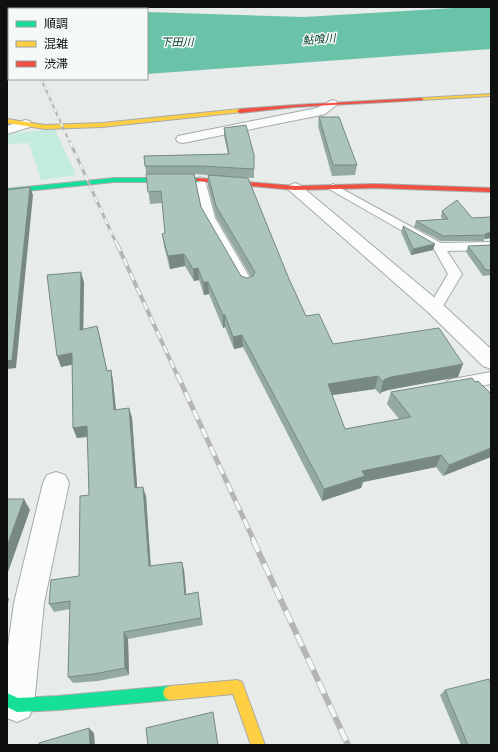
<svg xmlns="http://www.w3.org/2000/svg" width="498" height="752" viewBox="0 0 498 752" font-family="Raleway,'Noto Sans JP',sans-serif">
	<style>
		.green { fill: #c3ecdc }
		.water { fill: #6ac3a9 }
		.lines { fill: none; stroke-linecap: round; stroke-linejoin: round }
		.lane-casing { stroke: #a7aaa9; stroke-width: 2 }
		.street-casing { stroke: #a7aaa9; stroke-width: 2 }
		.fast-casing { stroke: #a7aaa9; stroke-width: 2 }
		.slow-casing { stroke: #a7aaa9; stroke-width: 2 }
		.jam-casing { stroke: #a7aaa9; stroke-width: 2 }
		.lane { fill: #fbfcfc; fill-rule: evenodd }
		.street { fill: #fbfcfc; fill-rule: evenodd }
		.fast { fill: #16e098; fill-rule: evenodd }
		.slow { fill: #ffcf43; fill-rule: evenodd }
		.jam { fill: #f24e42; fill-rule: evenodd }
		.rail-far4-casing { stroke: #b4b5b4; stroke-width: 2 }
		.rail-far3-casing { stroke: #b4b5b4; stroke-width: 3 }
		.rail-far2-casing { stroke: #b4b5b4; stroke-width: 4 }
		.rail-far1-casing { stroke: #b4b5b4; stroke-width: 5 }
		.rail-casing { stroke: #b4b5b4; stroke-width: 6 }
		.rail-far4 { stroke: #f4f9f7; stroke-width: 1.5; stroke-dasharray: 4; stroke-linecap: butt }
		.rail-far3 { stroke: #f4f9f7; stroke-width: 2; stroke-dasharray: 6; stroke-linecap: butt }
		.rail-far2 { stroke: #f4f9f7; stroke-width: 2.5; stroke-dasharray: 8; stroke-linecap: butt }
		.rail-far1 { stroke: #f4f9f7; stroke-width: 3.5; stroke-dasharray: 10; stroke-linecap: butt }
		.rail { stroke: #f4f9f7; stroke-width: 4.5; stroke-dasharray: 13; stroke-linecap: butt }
		.wall { fill: #93a9a2; fill-rule: evenodd }
		.shaded-wall { fill: #788984 }
		.building { fill: #abc4bc; stroke: #788984 }
		.labels { text-anchor: middle; stroke-width: 3; stroke-linejoin: round; paint-order: stroke }
		.far-water-label { font-size: 11px; font-style: italic; fill: #0c4232; stroke: #f4f9f7 }
	</style>
	<rect width="100%" height="100%" fill="#e7ebe9"/>
	<!-- green -->
	<path class="green" d="M44,130H55L76,175L41,180L29,143L7,144V134Z"/>
	<!-- water -->
	<path class="water" d="M7,7L55,9H9V73H7Z
		M471,7H491V49L147,74V12L304,17Z"/>
	<g class="lines">
		<defs>
			<path id="lane" d="M200,177L205,180L215,218L254,285L252,288L247,289L242,288L203,218L195,180Z
				M333,184L441,243L491,242V250L447,251L462,274L440,311L435,313L430,311L428,308L448,274L434,249L329,189L328,187Z
				M491,372V384L453,391L447,389L445,385L447,381L453,379Z"/>
			<path id="street" d="M332,100L336,101L338,104L325,114L321,115L183,143L178,142L176,139L178,136L183,135L317,108Z
				M25,120L30,121L31,124L30,127L7,134V126Z
				M295,183L300,185L442,304L491,349V369L483,366L428,312L290,191L287,188L290,185Z
				M56,472L65,475L69,483L44,603L34,705L29,717L17,722L7,718V653L14,603L43,483L47,475Z"/>
			<path id="fast" d="M114,178H198L201,180L198,182H114L7,193V189Z
				M170,686L175,688L177,693L175,698L170,700L58,710L17,712L7,707V693L18,698L58,696Z"/>
			<path id="slow" d="M491,94V96L421,100L419,99L421,98Z
				M240,109L243,111L242,112L102,127L45,129L7,123V119L45,125L102,123Z
				M237,680L242,682L265,745H251L233,694L170,700L165,698L163,693L165,688L170,686Z"/>
			<path id="jam" d="M421,98L423,99V100L295,107L240,113L237,111L240,109L295,105Z
				M198,178L295,186L375,184L491,188V192L375,188L295,190L196,181V179Z"/>
		</defs>
		<!-- lane casing -->
		<use href="#lane" class="lane-casing"/>
		<!-- street casing -->
		<use href="#street" class="street-casing"/>
		<!-- fast casing -->
		<use href="#fast" class="fast-casing"/>
		<!-- slow casing -->
		<use href="#slow" class="slow-casing"/>
		<!-- jam casing -->
		<use href="#jam" class="jam-casing"/>
		<!-- lane -->
		<use href="#lane" class="lane"/>
		<!-- street -->
		<use href="#street" class="street"/>
		<!-- fast -->
		<use href="#fast" class="fast"/>
		<!-- slow -->
		<use href="#slow" class="slow"/>
		<!-- jam -->
		<use href="#jam" class="jam"/>
		<defs>
			<path id="rail-far4" d="M7,7L9,10
				M41,79L70,143"/>
			<path id="rail-far3" d="M70,142L117,245"/>
			<path id="rail-far2" d="M117,244L177,375"/>
			<path id="rail-far1" d="M177,374L254,541"/>
			<path id="rail" d="M253,540L348,745"/>
		</defs>
		<!-- rail-far4 casing -->
		<use href="#rail-far4" class="rail-far4-casing"/>
		<!-- rail-far3 casing -->
		<use href="#rail-far3" class="rail-far3-casing"/>
		<!-- rail-far2 casing -->
		<use href="#rail-far2" class="rail-far2-casing"/>
		<!-- rail-far1 casing -->
		<use href="#rail-far1" class="rail-far1-casing"/>
		<!-- rail casing -->
		<use href="#rail" class="rail-casing"/>
		<!-- rail-far4 -->
		<use href="#rail-far4" class="rail-far4"/>
		<!-- rail-far3 -->
		<use href="#rail-far3" class="rail-far3"/>
		<!-- rail-far2 -->
		<use href="#rail-far2" class="rail-far2"/>
		<!-- rail-far1 -->
		<use href="#rail-far1" class="rail-far1"/>
		<!-- rail -->
		<use href="#rail" class="rail"/>
	</g>
	<!-- wall -->
	<path class="wall" d="M319,117L357,165L355,175L332,176L318,126Z
		M224,128L254,155V178L217,176L289,279L306,316L333,344L458,377L388,390L382,392L380,394L375,389L332,395L345,429L399,419L387,404L391,392L475,382L491,394L443,476L436,467L363,482L361,488L322,501L243,347L234,349L225,327L223,328L209,294L204,295L199,280L194,281L185,266L170,269L164,246L162,234L165,233L162,203L150,204L144,156L228,154L224,136ZM194,174L208,175V186L216,217L251,277L247,278L241,276L201,207Z
		M442,211L472,218L491,238L484,239V241H441L414,227L416,221L443,219L441,217Z
		M403,226L433,250L411,255L401,232Z
		M491,245V275L483,276L466,252L468,246Z
		M84,282L83,329L100,337L107,371L111,370L113,381L116,410L129,408L132,418L137,488L146,496L151,566L184,570L186,594L198,592L203,625L128,639L129,675L98,681L73,683L68,677L70,609L54,612L49,604L79,576L89,495L88,437L77,438L73,428L72,364L61,367Z
		M445,690L491,745H461L440,695Z"/>
	<!-- shaded-wall -->
	<path class="shaded-wall" d="M30,187L33,195L16,368L7,369V361Z
		M491,232V238L484,239L486,235L485,234Z
		M435,244L433,250L411,255L413,249Z
		M184,254L185,266L170,269L168,256Z
		M198,268L199,280L194,281L193,269Z
		M81,272L84,282L83,341L80,330Z
		M203,282H208L209,294L204,295Z
		M223,315H225V327L223,328Z
		M97,326L100,337L109,381L107,371Z
		M242,335L243,347L234,349L233,337Z
		M72,353L76,364L61,367L57,356Z
		M463,364L458,377L388,390L382,392L380,394L383,382L385,379L391,377Z
		M111,370L113,381L117,421L114,410Z
		M378,376L375,389L326,396L328,384Z
		M129,408L132,418L138,498L135,488Z
		M87,426L91,436L77,438L73,428Z
		M491,448V457L443,476L449,465Z
		M441,455L436,467L363,482L361,488L322,501L324,489L362,471Z
		M143,487L146,496L151,575L149,566Z
		M24,499L30,510L7,575V546Z
		M182,562L184,570L187,603L185,595Z
		M7,596L9,599L7,607Z
		M124,632L128,639L129,675L125,668Z
		M89,728L94,733L95,745H90Z"/>
	<!-- building -->
	<path class="building" d="M319,117H339L357,165H333Z
		M246,125L254,155V169L200,166H145L144,156L229,154L224,128Z
		M146,174H194L201,207L241,276L247,278L253,276L255,272L216,206L208,175L248,178L289,279L306,316L319,314L333,344L439,328L463,364L391,377L385,379L383,382L378,376L328,384L345,429L411,417L391,392L472,378L475,382L478,381L491,394V448L449,465L441,455L362,471L365,476L324,489L242,335L233,337L225,315H223L208,282H203L198,268L193,269L184,254L168,256L162,234L165,233L161,191L148,192Z
		M30,187L12,360L7,361V190Z
		M457,200L472,218L491,217V232L485,234L486,235L443,236L416,221L448,219L442,211Z
		M403,226L435,244L413,249Z
		M491,245V270H486L468,246Z
		M81,272L80,330L97,326L107,371L111,370L114,410L129,408L135,488L143,487L149,566L182,562L185,595L198,592L201,618L124,632L125,668L94,674L68,677L70,601L49,604L51,580L79,576L80,496L89,495L87,426L73,428L72,353L57,356L47,275Z
		M7,499H24L7,546Z
		M489,679L491,683V745H468L445,690Z
		M213,712L218,745H148L146,728Z
		M89,728L90,745H39V743Z"/>
	<g class="labels">
		<!-- far-water labels -->
		<g class="far-water-label">
			<text transform="translate(319 39) rotate(-4)" y="4">鮎喰川</text>
			<text x="177" y="46">下田川</text>
		</g>
	</g>
	<!-- border -->
	<rect width="498" height="752" fill="none" stroke="#0e100f" stroke-width="16"/>
	<!-- legend -->
	<rect x="8" y="8" width="140" height="72" fill="#f4f9f7" stroke="#989c9a"/>
	<rect x="16" y="21" width="20" height="6" fill="#16e098" stroke="#989c9a"/>
	<text x="44" y="28" font-size="12" fill="#0e100f">順調</text>
	<rect x="16" y="41" width="20" height="6" fill="#ffcf43" stroke="#989c9a"/>
	<text x="44" y="48" font-size="12" fill="#0e100f">混雑</text>
	<rect x="16" y="61" width="20" height="6" fill="#f24e42" stroke="#989c9a"/>
	<text x="44" y="68" font-size="12" fill="#0e100f">渋滞</text>
</svg>
